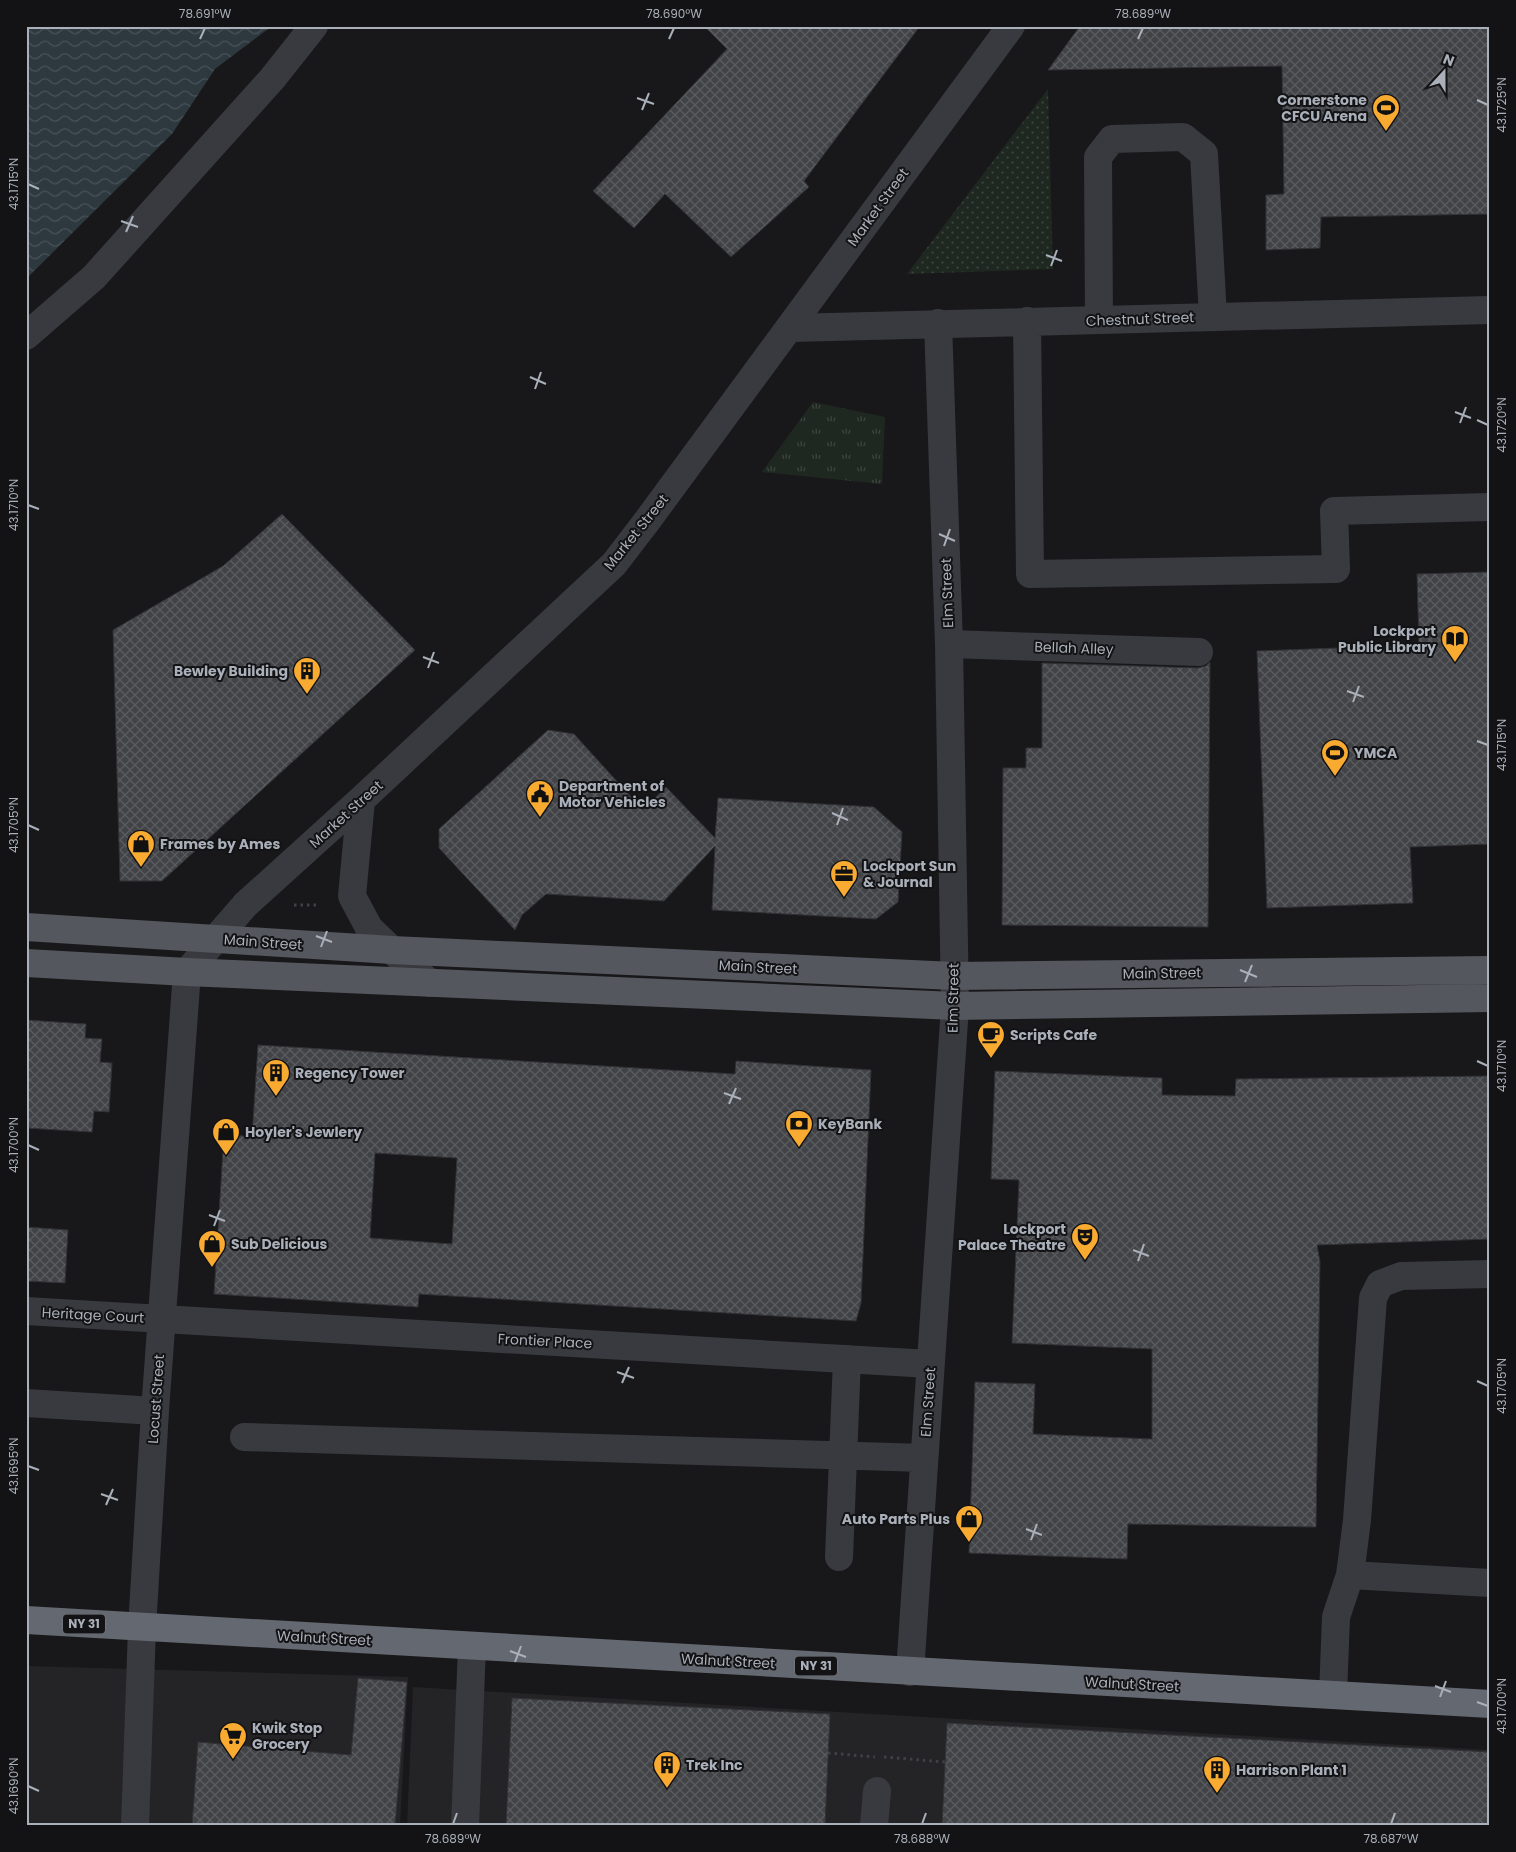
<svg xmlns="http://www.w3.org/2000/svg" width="1516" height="1852" viewBox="0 0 1516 1852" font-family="Poppins,sans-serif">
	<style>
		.built { fill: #242427 }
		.grass { fill: url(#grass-dots) }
		.park { fill: url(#park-tufts) }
		.water { fill: url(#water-waves) }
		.building { fill: url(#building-cross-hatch); stroke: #323236; fill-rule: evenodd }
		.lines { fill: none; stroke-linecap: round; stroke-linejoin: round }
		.path { stroke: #3f4146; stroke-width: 3; stroke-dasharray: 2.5 4; stroke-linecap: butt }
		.minor { stroke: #393a3f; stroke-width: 28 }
		.major { stroke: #55575e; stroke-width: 28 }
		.highway { stroke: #646870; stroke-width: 28 }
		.ticks { fill: none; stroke: #aab0ba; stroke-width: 2 }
		.labels { text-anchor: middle; stroke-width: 4; stroke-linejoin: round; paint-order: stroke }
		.shield { fill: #131315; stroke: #7d8188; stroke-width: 1 }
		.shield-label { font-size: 12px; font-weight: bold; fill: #aab0ba }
		.poi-label { font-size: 14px; font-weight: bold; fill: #aab0ba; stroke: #131315; text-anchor: start }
		.street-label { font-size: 14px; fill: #aab0ba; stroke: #131315 }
		.neatline { fill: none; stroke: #aab0ba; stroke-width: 2 }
		.ticks-label { font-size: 12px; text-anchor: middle; fill: #aab0ba }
	</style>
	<defs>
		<pattern id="grass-dots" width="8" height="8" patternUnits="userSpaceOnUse" patternTransform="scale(1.25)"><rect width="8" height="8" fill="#1f2820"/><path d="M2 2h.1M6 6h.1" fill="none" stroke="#3d453e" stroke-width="1.8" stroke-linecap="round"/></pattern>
		<pattern id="park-tufts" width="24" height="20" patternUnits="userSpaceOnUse" patternTransform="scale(1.25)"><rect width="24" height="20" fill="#1f2820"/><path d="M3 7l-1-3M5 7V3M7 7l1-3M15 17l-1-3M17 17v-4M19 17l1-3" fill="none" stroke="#3d453e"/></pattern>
		<pattern id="water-waves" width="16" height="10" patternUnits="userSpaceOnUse" patternTransform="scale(1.25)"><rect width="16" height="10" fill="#2d383f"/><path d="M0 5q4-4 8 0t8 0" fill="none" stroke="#495259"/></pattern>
		<pattern id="building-cross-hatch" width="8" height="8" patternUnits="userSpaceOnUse" patternTransform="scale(1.25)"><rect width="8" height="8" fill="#424347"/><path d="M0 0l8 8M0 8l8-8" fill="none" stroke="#5b5c5f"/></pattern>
	</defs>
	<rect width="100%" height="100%" fill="#18181a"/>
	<!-- built -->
	<path class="built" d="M26,1666L408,1677L400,1826H26Z
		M413,1687L1490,1750V1826H407Z"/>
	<!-- grass -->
	<path class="grass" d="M1048,89L1053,269L907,274Z"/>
	<!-- park -->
	<path class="park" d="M813,402L885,417L882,484L762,472Z"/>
	<!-- water -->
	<path class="water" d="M26,26H272L215,69L172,134L26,279Z"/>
	<!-- building -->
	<path class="building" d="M704,26H920L804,181L809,187L731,257L665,194L634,228L593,191L727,49Z
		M1080,26H1490V214L1321,217L1320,248L1266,250V195L1284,194L1282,66L1048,70Z
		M282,514L415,650L162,881H120L113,630L223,566Z
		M1490,572V844L1410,847L1413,903L1267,908L1257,651L1419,645L1417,574Z
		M1210,662L1208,927L1002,925L1003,768H1026V748H1042V663L1198,668L1206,666Z
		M548,730L574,734L643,810L666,787L715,838L718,798L874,807L902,832L898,902L876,919L712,910L715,846L664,901L546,894L522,915L515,930L439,848V829Z
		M26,1020L86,1024L85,1038L102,1039L100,1062L112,1063L109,1112L94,1111L92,1132L26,1128Z
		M258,1045L735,1074L736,1061L871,1070L861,1303L856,1321L419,1294L418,1307L214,1294L224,1134L252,1137ZM375,1153L457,1158L452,1244L370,1238Z
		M995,1071L1162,1078V1095L1235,1096L1236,1079L1490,1076V1239L1317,1245L1320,1262L1316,1527L1128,1524L1127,1559L969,1553L975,1382L1035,1384L1033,1434L1152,1439V1349L1012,1343L1019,1180L991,1179Z
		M26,1227L68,1230L65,1283L26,1281Z
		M358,1678L407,1682L395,1826H192L198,1742L351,1755Z
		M512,1698L830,1714L825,1826H506Z
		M947,1723L1490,1752V1826H942Z"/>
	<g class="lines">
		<!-- path -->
		<path class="path" d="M294,905H320
			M828,1753L875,1757
			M884,1757L945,1762"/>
		<!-- minor -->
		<path class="minor" d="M1099,320L1098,157L1112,139L1183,137L1204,154L1213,317
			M1027,321L1030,574L1336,569L1334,511L1490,507
			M790,328L1490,310
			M26,336L94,277L272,79L314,26
			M949,644L1199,652
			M361,800L352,896L369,928L396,954L430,983
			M26,1311L930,1364
			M26,1403L155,1411
			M244,1437L924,1458
			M839,1557L847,1359
			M1350,1575L1490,1583
			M910,1672L955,1006L949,644L938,323
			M1333,1695L1336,1617L1350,1575L1357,1520L1373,1298L1380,1284L1401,1276L1490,1274
			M135,1826L142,1628L155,1411L187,972L246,904L361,800L614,564L647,521L1011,26
			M465,1826L472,1646
			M874,1826L877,1791"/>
		<!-- major -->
		<path class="major" d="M26,927L392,950L954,976L1490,970
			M26,963L187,972L955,1006L1490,998"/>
		<!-- highway -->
		<path class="highway" d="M26,1620L1490,1704"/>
	</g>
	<!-- ticks -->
	<path class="ticks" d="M200,39L205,28M669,39L674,28M1138,39L1143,28M637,98L654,104M1477,100L1488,105M642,110L649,93M28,184L39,189M121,221L138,227M126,232L133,216M1046,255L1062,261M1051,266L1057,250M530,377L546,384M535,389L541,372M1455,412L1471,418M1477,420L1488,425M1460,423L1466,407M28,505L39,509M939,534L955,541M944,546L950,529M423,657L439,663M428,668L434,652M1347,691L1364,697M1353,702L1359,686M1477,741L1488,745M832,813L848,820M28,825L39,830M837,825L843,808M316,936L332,942M321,947L327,931M1240,970L1257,977M1245,982L1252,965M1477,1061L1488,1066M724,1093L741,1099M729,1104L736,1088M28,1145L39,1150M209,1215L225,1221M214,1226L220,1210M1133,1250L1149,1256M1138,1261L1144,1244M617,1372L634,1378M1477,1381L1488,1386M622,1383L629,1367M28,1466L39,1470M101,1494L118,1500M106,1505L113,1489M1026,1529L1042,1535M1031,1540L1037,1524M510,1651L526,1657M515,1662L521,1646M1435,1686L1451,1692M1440,1697L1446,1681M1477,1702L1488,1706M28,1786L39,1791M453,1824L457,1813M922,1824L926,1813M1391,1824L1395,1813"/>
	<!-- icons -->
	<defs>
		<symbol id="stadium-pin" viewBox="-11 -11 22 30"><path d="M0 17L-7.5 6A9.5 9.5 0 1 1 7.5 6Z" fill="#f9ab31" stroke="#131315"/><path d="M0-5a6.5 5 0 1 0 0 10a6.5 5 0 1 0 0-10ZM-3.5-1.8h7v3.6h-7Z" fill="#111"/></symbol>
		<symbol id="library-pin" viewBox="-11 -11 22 30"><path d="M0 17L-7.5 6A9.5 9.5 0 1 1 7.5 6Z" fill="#f9ab31" stroke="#131315"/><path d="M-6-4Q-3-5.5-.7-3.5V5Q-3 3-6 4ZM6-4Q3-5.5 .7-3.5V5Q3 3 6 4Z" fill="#111"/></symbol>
		<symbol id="building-pin" viewBox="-11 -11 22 30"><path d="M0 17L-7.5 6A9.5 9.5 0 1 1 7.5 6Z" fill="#f9ab31" stroke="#131315"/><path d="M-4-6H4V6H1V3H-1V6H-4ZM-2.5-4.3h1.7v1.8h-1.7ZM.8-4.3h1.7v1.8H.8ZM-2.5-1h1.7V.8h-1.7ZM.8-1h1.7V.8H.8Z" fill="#111"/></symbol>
		<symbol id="civic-pin" viewBox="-11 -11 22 30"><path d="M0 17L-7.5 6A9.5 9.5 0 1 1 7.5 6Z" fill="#f9ab31" stroke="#131315"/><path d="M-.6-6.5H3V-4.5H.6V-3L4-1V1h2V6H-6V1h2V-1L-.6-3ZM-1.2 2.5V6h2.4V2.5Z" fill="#111"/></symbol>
		<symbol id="shop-pin" viewBox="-11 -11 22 30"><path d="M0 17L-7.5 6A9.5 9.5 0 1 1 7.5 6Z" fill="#f9ab31" stroke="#131315"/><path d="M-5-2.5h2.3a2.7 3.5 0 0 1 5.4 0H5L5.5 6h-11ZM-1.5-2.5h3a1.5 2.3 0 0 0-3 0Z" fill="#111"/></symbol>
		<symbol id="office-pin" viewBox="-11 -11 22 30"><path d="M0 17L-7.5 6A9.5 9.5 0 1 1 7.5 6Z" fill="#f9ab31" stroke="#131315"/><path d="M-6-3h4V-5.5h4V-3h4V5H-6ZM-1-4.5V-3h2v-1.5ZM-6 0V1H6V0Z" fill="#111"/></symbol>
		<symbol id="cafe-pin" viewBox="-11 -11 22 30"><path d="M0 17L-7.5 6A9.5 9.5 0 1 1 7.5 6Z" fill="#f9ab31" stroke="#131315"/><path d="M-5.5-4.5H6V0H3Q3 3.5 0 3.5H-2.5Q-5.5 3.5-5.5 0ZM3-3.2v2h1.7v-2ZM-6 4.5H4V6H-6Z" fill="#111"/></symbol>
		<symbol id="bank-pin" viewBox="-11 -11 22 30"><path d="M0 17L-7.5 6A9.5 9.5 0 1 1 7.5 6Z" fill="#f9ab31" stroke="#131315"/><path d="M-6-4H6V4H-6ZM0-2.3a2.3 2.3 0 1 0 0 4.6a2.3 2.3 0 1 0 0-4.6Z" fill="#111"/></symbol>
		<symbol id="theatre-pin" viewBox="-11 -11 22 30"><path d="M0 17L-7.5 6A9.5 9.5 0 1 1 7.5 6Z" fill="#f9ab31" stroke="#131315"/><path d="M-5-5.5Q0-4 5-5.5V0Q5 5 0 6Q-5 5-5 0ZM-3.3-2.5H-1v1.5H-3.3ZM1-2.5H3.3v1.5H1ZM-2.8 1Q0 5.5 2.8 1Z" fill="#111"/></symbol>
		<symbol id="supermarket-pin" viewBox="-11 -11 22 30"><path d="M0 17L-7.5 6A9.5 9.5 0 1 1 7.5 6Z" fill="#f9ab31" stroke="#131315"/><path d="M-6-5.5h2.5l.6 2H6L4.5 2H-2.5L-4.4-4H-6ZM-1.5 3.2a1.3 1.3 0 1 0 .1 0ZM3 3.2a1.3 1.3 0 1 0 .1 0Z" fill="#111"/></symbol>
	</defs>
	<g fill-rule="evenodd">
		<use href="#stadium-pin" x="1370" y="92" width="32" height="43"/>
		<use href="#library-pin" x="1439" y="623" width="32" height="43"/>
		<use href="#building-pin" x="291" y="655" width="32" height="43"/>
		<use href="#stadium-pin" x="1319" y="737" width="32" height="43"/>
		<use href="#civic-pin" x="524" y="778" width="32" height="43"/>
		<use href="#shop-pin" x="125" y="828" width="32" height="43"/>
		<use href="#office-pin" x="828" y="858" width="32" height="43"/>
		<use href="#cafe-pin" x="975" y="1019" width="32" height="43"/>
		<use href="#building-pin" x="260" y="1057" width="32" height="43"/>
		<use href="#bank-pin" x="783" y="1108" width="32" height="43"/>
		<use href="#shop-pin" x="210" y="1116" width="32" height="43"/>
		<use href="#theatre-pin" x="1069" y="1221" width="32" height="43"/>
		<use href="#shop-pin" x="196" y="1228" width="32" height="43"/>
		<use href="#shop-pin" x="953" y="1503" width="32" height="43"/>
		<use href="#supermarket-pin" x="217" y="1720" width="32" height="43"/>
		<use href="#building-pin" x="651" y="1749" width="32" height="43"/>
		<use href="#building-pin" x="1201" y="1754" width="32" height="43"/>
	</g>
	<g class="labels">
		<!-- shield labels -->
		<g class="shield">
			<rect x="63" y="1614.5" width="42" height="19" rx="4"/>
			<rect x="795" y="1656.5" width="42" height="19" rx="4"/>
		</g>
		<g class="shield-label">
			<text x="84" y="1628">NY 31</text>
			<text x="816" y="1670">NY 31</text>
		</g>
		<!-- poi labels -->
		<g class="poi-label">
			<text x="1367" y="105" text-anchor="end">Cornerstone<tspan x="1367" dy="16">CFCU Arena</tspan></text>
			<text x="1436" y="636" text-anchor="end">Lockport<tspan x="1436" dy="16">Public Library</tspan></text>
			<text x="288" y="676" text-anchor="end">Bewley Building</text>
			<text x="1354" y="758">YMCA</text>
			<text x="559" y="791">Department of<tspan x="559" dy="16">Motor Vehicles</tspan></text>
			<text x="160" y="849">Frames by Ames</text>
			<text x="863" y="871">Lockport Sun<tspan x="863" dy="16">&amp; Journal</tspan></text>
			<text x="1010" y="1040">Scripts Cafe</text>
			<text x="295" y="1078">Regency Tower</text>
			<text x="818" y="1129">KeyBank</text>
			<text x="245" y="1137">Hoyler's Jewlery</text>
			<text x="1066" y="1234" text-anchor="end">Lockport<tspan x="1066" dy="16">Palace Theatre</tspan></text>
			<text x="231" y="1249">Sub Delicious</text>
			<text x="950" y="1524" text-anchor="end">Auto Parts Plus</text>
			<text x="252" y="1733">Kwik Stop<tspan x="252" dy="16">Grocery</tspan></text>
			<text x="686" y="1770">Trek Inc</text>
			<text x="1236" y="1775">Harrison Plant 1</text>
		</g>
		<!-- street labels -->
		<g class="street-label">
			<text transform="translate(878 207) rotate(-54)" y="5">Market Street</text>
			<text transform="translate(1140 319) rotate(-2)" y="5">Chestnut Street</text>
			<text transform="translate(636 532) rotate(-51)" y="5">Market Street</text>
			<text transform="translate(947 593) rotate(-92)" y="5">Elm Street</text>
			<text transform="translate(1074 648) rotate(2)" y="5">Bellah Alley</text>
			<text transform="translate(346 814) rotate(-42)" y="5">Market Street</text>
			<text transform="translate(263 942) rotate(4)" y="5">Main Street</text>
			<text transform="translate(758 967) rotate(3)" y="5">Main Street</text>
			<text transform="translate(1162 973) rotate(-1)" y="5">Main Street</text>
			<text transform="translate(953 998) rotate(-89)" y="5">Elm Street</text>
			<text transform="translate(93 1315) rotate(3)" y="5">Heritage Court</text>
			<text transform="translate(545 1341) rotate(3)" y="5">Frontier Place</text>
			<text transform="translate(156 1399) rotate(-86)" y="5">Locust Street</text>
			<text transform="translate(928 1402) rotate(-86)" y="5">Elm Street</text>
			<text transform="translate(324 1638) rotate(3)" y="5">Walnut Street</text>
			<text transform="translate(728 1661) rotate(3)" y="5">Walnut Street</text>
			<text transform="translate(1132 1684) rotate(3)" y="5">Walnut Street</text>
		</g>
	</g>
	<!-- border -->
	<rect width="1516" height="1852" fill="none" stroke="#131315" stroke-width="55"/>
	<!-- north arrow -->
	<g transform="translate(1444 72) rotate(21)" stroke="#131315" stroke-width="4" paint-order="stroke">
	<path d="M0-4L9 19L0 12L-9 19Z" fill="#aab0ba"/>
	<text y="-8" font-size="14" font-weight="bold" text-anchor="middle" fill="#aab0ba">N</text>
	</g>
	<rect x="28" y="28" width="1460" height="1796" class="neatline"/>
	<g class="ticks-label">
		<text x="205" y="18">78.691°W</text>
		<text x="674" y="18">78.690°W</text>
		<text x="1143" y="18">78.689°W</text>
		<text transform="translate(1502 105) rotate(-90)" y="4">43.1725°N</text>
		<text transform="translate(14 184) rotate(-90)" y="4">43.1715°N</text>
		<text transform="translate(1502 425) rotate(-90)" y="4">43.1720°N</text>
		<text transform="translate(14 505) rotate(-90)" y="4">43.1710°N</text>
		<text transform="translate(1502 745) rotate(-90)" y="4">43.1715°N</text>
		<text transform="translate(14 825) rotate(-90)" y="4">43.1705°N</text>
		<text transform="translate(1502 1066) rotate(-90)" y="4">43.1710°N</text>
		<text transform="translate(14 1145) rotate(-90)" y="4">43.1700°N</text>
		<text transform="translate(1502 1386) rotate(-90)" y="4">43.1705°N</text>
		<text transform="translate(14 1466) rotate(-90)" y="4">43.1695°N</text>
		<text transform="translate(1502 1706) rotate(-90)" y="4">43.1700°N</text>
		<text transform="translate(14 1786) rotate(-90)" y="4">43.1690°N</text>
		<text x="453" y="1843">78.689°W</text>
		<text x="922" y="1843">78.688°W</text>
		<text x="1391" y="1843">78.687°W</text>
	</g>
</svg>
